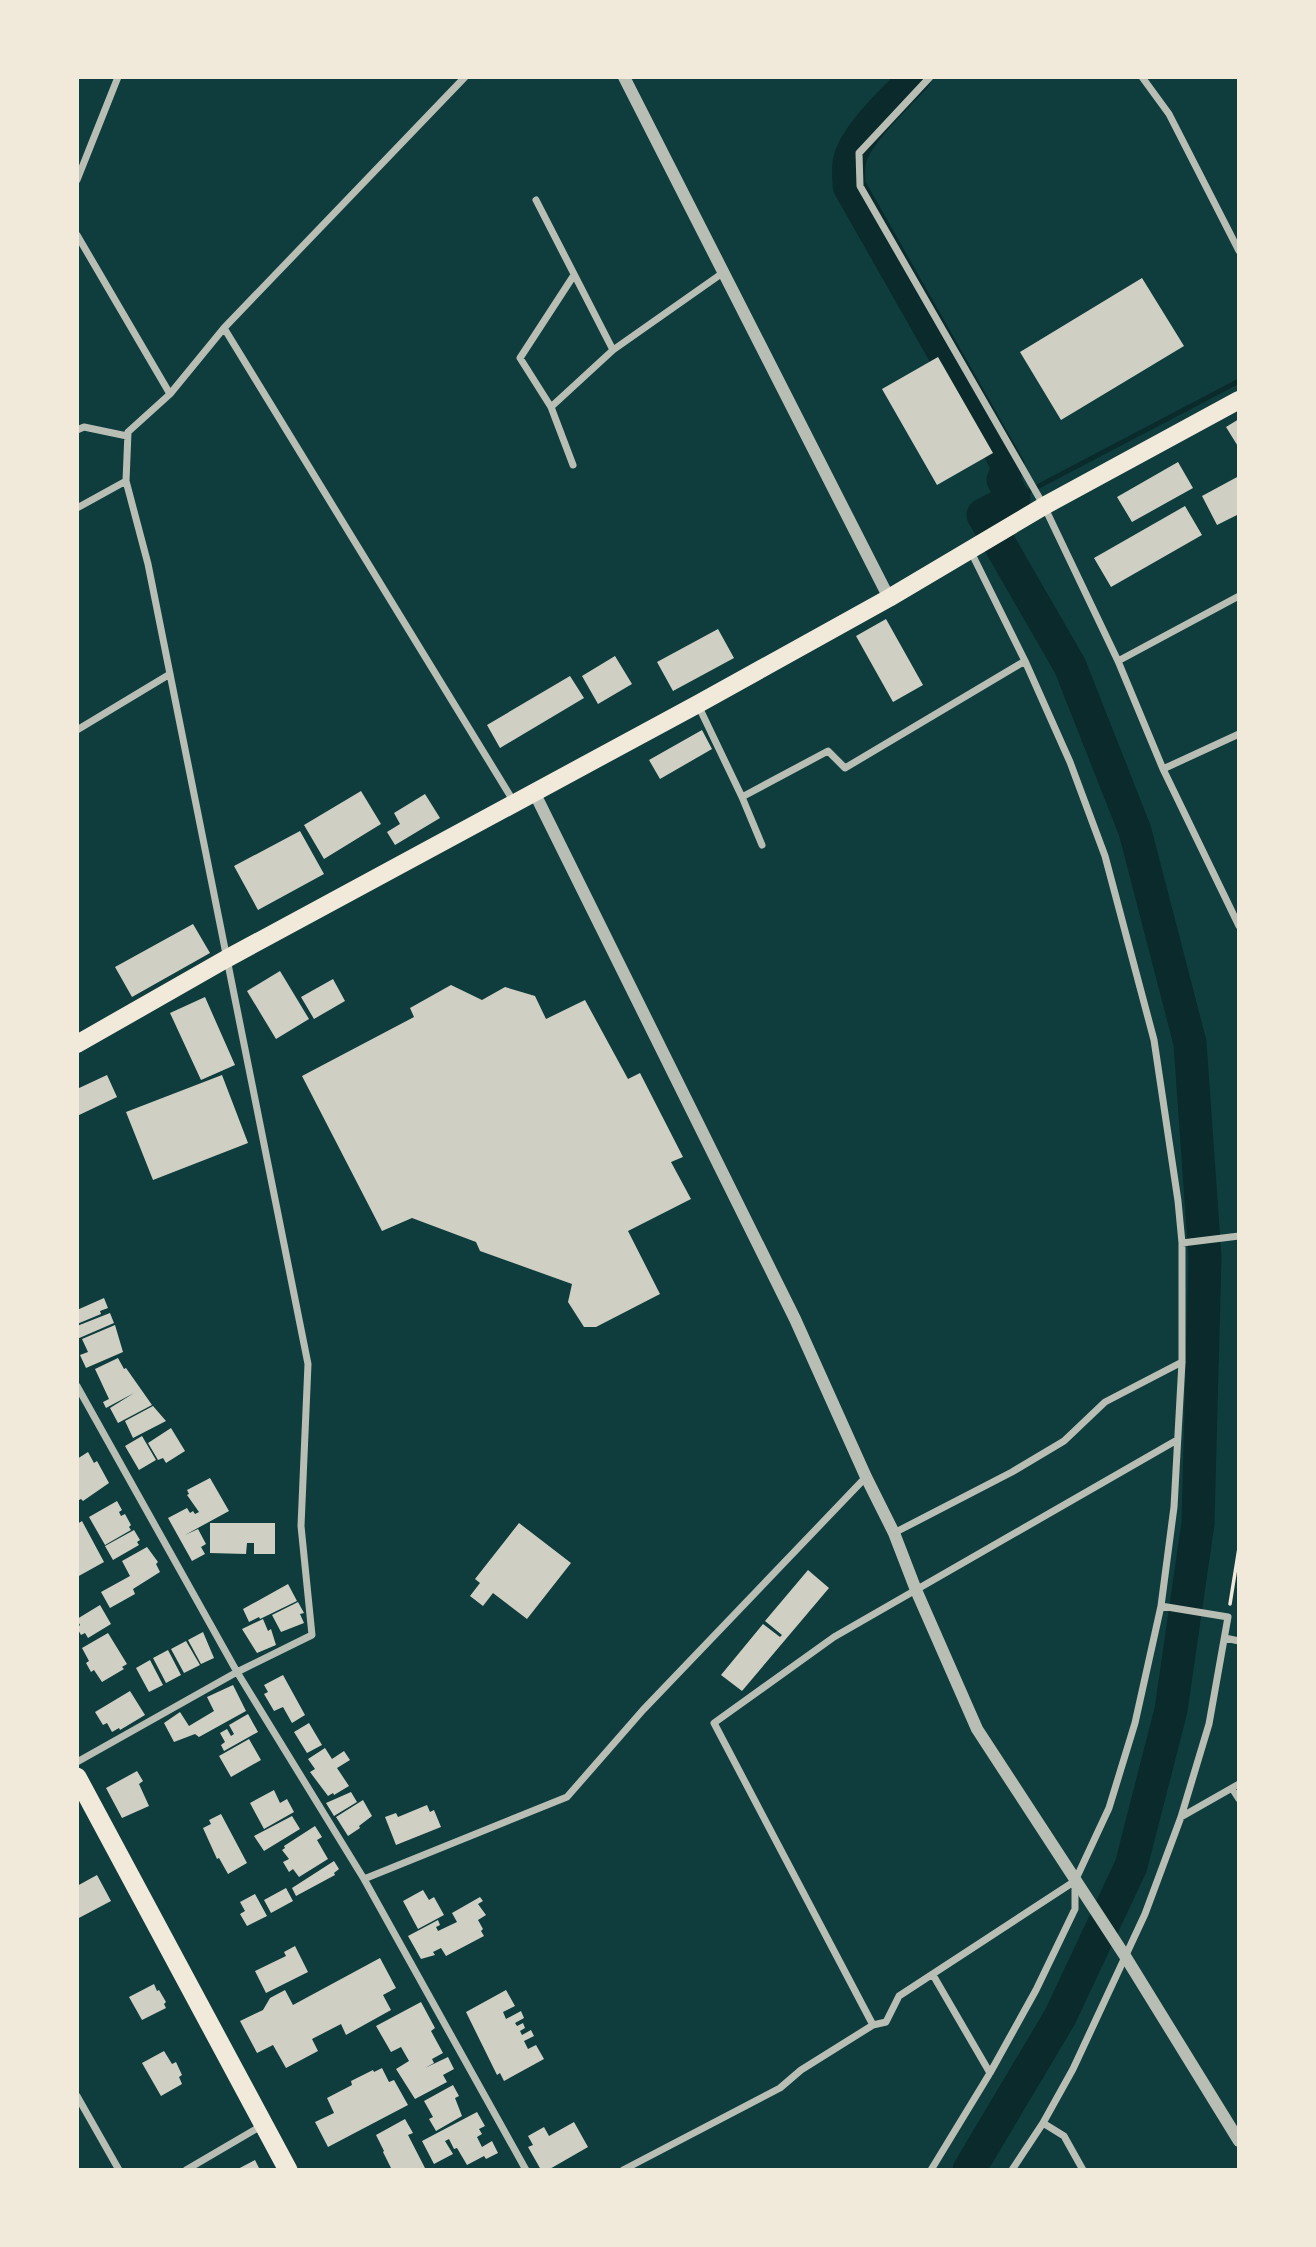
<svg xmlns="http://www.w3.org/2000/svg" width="1316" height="2247" viewBox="0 0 1316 2247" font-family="'Noto Sans',sans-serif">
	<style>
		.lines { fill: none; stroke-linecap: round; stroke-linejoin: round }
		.stream { stroke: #0a2a2b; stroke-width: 5 }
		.river { stroke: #0a2a2b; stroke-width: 33 }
		.building { fill: #cfcfc3 }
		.path { stroke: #f1e9da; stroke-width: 3.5 }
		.minor { stroke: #b8beb3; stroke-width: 7 }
		.tertiary { stroke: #b8beb3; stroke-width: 12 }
		.primary { stroke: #f1e9da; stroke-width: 18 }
		.trunk { stroke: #f1e9da; stroke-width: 19 }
	</style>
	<rect width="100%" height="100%" fill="#0f3d3e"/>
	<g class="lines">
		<!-- stream -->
		<path class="stream" d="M1014,499L1239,381"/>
		<!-- river -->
		<path class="river" d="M915,77C896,98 863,127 852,153C847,164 849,175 849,186L1008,466L1003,480L1014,499L983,515L1070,666L1135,831L1190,1043L1205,1257L1198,1523L1171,1710L1131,1866L1060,2017L969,2170"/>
	</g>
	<!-- building -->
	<path class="building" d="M1142,278L1184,346L1061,420L1020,352Z
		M938,357L993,453L937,485L882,389Z
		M1239,419V448L1226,427Z
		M1178,462L1193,488L1132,522L1117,497Z
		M1239,476V514L1217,525L1202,496Z
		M1185,506L1202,535L1111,587L1094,558Z
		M886,619L923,685L893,702L856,636Z
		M718,629L734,658L673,691L657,662Z
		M615,656L632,684L598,704L582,676Z
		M570,676L584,698L500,748L487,725Z
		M702,730L712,749L660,779L649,760Z
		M361,791L381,824L324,859L304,825Z
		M425,794L440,818L395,845L387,832L400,824L394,813Z
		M300,831L324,874L258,910L234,866Z
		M193,924L210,953L132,997L115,967Z
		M280,971L309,1019L276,1039L247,991Z
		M333,979L345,1001L314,1019L301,997Z
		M451,985L482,1000L505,987L535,996L546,1019L585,1000L628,1079L640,1073L683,1157L671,1162L691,1199L628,1231L660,1294L596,1327H584L568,1302L572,1284L480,1251L476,1242L412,1218L382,1231L302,1076L414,1017L410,1008Z
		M205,997L235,1065L201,1080L170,1013Z
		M107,1075L117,1097L77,1116V1089Z
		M222,1075L248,1143L153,1180L126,1112Z
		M104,1298L108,1308L100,1311L101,1314L77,1324V1310Z
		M110,1313L114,1323L77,1339V1326Z
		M115,1325L123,1352L86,1368L80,1355L88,1352L82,1339Z
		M118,1358L124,1369L126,1368L152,1405L118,1423L110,1408L134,1393L106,1408L103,1402L109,1399L95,1369Z
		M153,1406L166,1421L133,1438L125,1421Z
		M171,1428L185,1451L166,1463L163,1458L158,1460L148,1443Z
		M142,1436L156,1460L139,1470L125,1446Z
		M88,1452L94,1463L97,1461L109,1483L83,1501L81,1499L77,1501V1459Z
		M210,1478L229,1511L185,1535L198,1529L206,1544L201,1547L205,1554L192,1561L168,1518L187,1508L190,1513L193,1511L195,1514L199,1512L187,1495L189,1494L187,1490Z
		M117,1501L122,1510L119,1512L121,1516L125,1514L131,1525L129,1527L131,1530L105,1545L89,1517Z
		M82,1521L104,1562L77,1577V1524Z
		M210,1523H275V1554H254V1543H247L246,1554L210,1553Z
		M519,1523L571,1563L527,1619L493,1593L483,1606L470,1596L480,1583L475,1579Z
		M134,1530L140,1540L137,1542L139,1545L113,1560L105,1546Z
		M147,1547L158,1562L156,1564L160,1572L133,1589L135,1594L110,1608L101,1592L130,1576L122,1561Z
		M808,1570L829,1588L742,1691L721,1675L763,1624L780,1637L782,1635L765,1621Z
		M288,1584L297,1601L260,1619L259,1617L249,1622L243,1609Z
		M298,1602L304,1613L300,1614L304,1623L281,1632L272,1615Z
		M100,1605L111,1624L88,1638L85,1633L81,1635L77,1628L80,1625L77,1619Z
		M263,1619L268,1631L271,1629L276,1645L257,1653L242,1629Z
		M203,1632L214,1658L201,1664L188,1640Z
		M108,1633L127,1664L122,1667L124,1669L102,1682L94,1670L91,1672L86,1663L89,1661L82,1648Z
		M186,1641L200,1665L184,1673L171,1649Z
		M168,1650L181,1675L166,1683L153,1658Z
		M150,1660L163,1685L149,1692L136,1668Z
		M283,1675L305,1715L292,1723L283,1707L274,1711L264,1694L268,1692L264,1685Z
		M233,1685L246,1711L199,1737L195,1734L174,1742L164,1723L180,1712L189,1726L214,1711L207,1697Z
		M130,1691L145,1715L120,1730L119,1728L112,1732L107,1723L103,1725L95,1712Z
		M248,1714L258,1732L224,1751L221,1745L225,1742L220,1733L227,1729L231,1736L234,1734L229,1725Z
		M309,1723L322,1745L307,1753L294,1732Z
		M249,1739L261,1760L231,1777L219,1756Z
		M325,1748L332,1759L344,1751L350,1760L337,1768L349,1786L334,1795L333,1793L328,1796L310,1772L315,1769L308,1759Z
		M137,1771L143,1781L139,1784L149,1806L122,1818L106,1788Z
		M274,1790L280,1803L287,1799L294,1812L264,1829L250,1803Z
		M351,1792L357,1802L334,1816L326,1803Z
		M363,1800L372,1816L359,1826L360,1828L348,1836L336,1817Z
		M427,1805L430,1812L434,1810L441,1827L396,1845L385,1817L396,1813L398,1817Z
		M221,1814L247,1863L228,1874L219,1858L217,1859L203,1828L211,1824L209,1820Z
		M292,1816L300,1829L264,1851L254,1836Z
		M315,1826L322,1837L317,1840L328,1859L299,1877L293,1869L289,1872L283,1862L289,1859L282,1850L285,1848L284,1846Z
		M334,1861L339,1869L334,1873L335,1875L296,1896L292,1888Z
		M97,1875L111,1901L77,1919V1886Z
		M286,1888L293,1901L271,1913L264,1900Z
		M423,1890L429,1900L434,1897L444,1915L418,1929L403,1901Z
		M255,1894L267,1916L247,1926L240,1914L245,1911L240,1902Z
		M480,1897L483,1901L478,1904L486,1915L478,1920L483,1929L481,1931L484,1936L446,1956L441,1948L433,1952L435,1955L421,1959L408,1936L438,1920L440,1925L436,1927L438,1931L457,1922L452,1913Z
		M295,1946L308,1972L266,1993L255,1971L286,1956L284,1952Z
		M380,1958L396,1988L383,1995L391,2010L346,2035L341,2024L312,2039L318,2051L286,2068L273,2045L257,2053L240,2021L263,2010L270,1998L285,1990L293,2005Z
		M154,1984L157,1991L159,1990L166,2002L164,2004L166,2008L142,2020L129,1997Z
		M506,1990L515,2006L503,2012L506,2019L521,2011L524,2018L515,2023L517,2026L523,2023L525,2028L520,2031L522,2035L531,2030L534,2036L524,2041L528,2049L536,2045L544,2059L504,2081L500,2073L497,2075L466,2012Z
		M421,2002L435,2028L431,2031L443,2053L432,2059L434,2063L425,2068L448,2057L454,2069L443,2075L447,2082L415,2099L396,2069L409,2061L401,2047L391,2052L376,2026Z
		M164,2051L172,2064L176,2062L182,2075L179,2077L182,2084L161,2096L142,2063Z
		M382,2068L389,2082L394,2080L408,2105L328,2147L315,2122L334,2113L327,2098L352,2085L351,2081L373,2070L374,2072Z
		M453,2085L459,2096L455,2098L462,2116L436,2131L429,2119L433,2117L424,2101Z
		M477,2112L485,2126L479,2129L482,2134L477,2137L482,2147L492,2141L498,2153L486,2159L484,2156L467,2165L457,2148L454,2149L449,2139L445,2141L453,2154L434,2164L422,2141Z
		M405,2119L413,2133L408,2135L426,2170H392L383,2152L384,2151L376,2135Z
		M574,2122L588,2147L548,2170H541L528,2147L533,2145L528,2136L544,2127L549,2136Z
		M255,2160L260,2170H236Z"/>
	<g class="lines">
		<!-- path -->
		<path class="path" d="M1230,1604L1239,1548"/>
		<!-- minor -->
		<path class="minor" d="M930,77L859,153L860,186L1044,506L1118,661L1163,769L1239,926
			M1142,77L1169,114L1239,251
			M77,180L118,77
			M536,200L613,350
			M77,235L170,394
			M224,328L514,802
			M551,407L613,350L724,272
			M77,430L84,427L127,436
			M573,465L551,407L520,358L574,275
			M77,508L126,481
			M1118,661L1239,596
			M698,705L742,797L828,751L845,768L1025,661
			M77,730L170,674
			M1163,769L1239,734
			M742,797L762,845
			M1182,1243L1239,1236
			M77,1386L237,1672L364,1879L526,2170
			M894,1533L1012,1472L1064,1441L1105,1402L1182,1362
			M1225,1638L1239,1641
			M77,1762L237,1672L312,1635L301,1526L308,1364L148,564L126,481L128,432L170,394L224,328L465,77
			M1232,1788L1239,1799
			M1181,1817L1239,1784
			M364,1879L567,1797L643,1710L866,1477
			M933,1975L990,2073
			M873,2025L714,1723L834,1637L1177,1440
			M77,2096L119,2170
			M1043,2123L1064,2136L1083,2170
			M186,2170L261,2126
			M623,2170L780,2088L801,2070L873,2025L886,2022L899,1996L1075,1881
			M931,2170L990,2073L1036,1990L1075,1909V1881L1109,1808L1135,1723L1161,1606L1174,1507L1182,1362V1243L1178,1201L1154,1040L1105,856L1070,762L1025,661L971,552
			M1012,2170L1043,2123L1073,2069L1145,1914L1181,1817L1209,1724L1228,1617L1161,1606"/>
		<!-- tertiary -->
		<path class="tertiary" d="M624,77L889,598
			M534,792L795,1319L866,1477L894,1533L916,1590L977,1729L1125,1956L1239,2141"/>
		<!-- primary -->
		<path class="primary" d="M77,1044L226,959L698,704L889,598L1044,506L1239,400"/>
		<!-- trunk -->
		<path class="trunk" d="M77,1777L288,2170"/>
	</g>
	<!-- border -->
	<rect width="1316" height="2247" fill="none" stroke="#f1e9da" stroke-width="158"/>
</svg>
